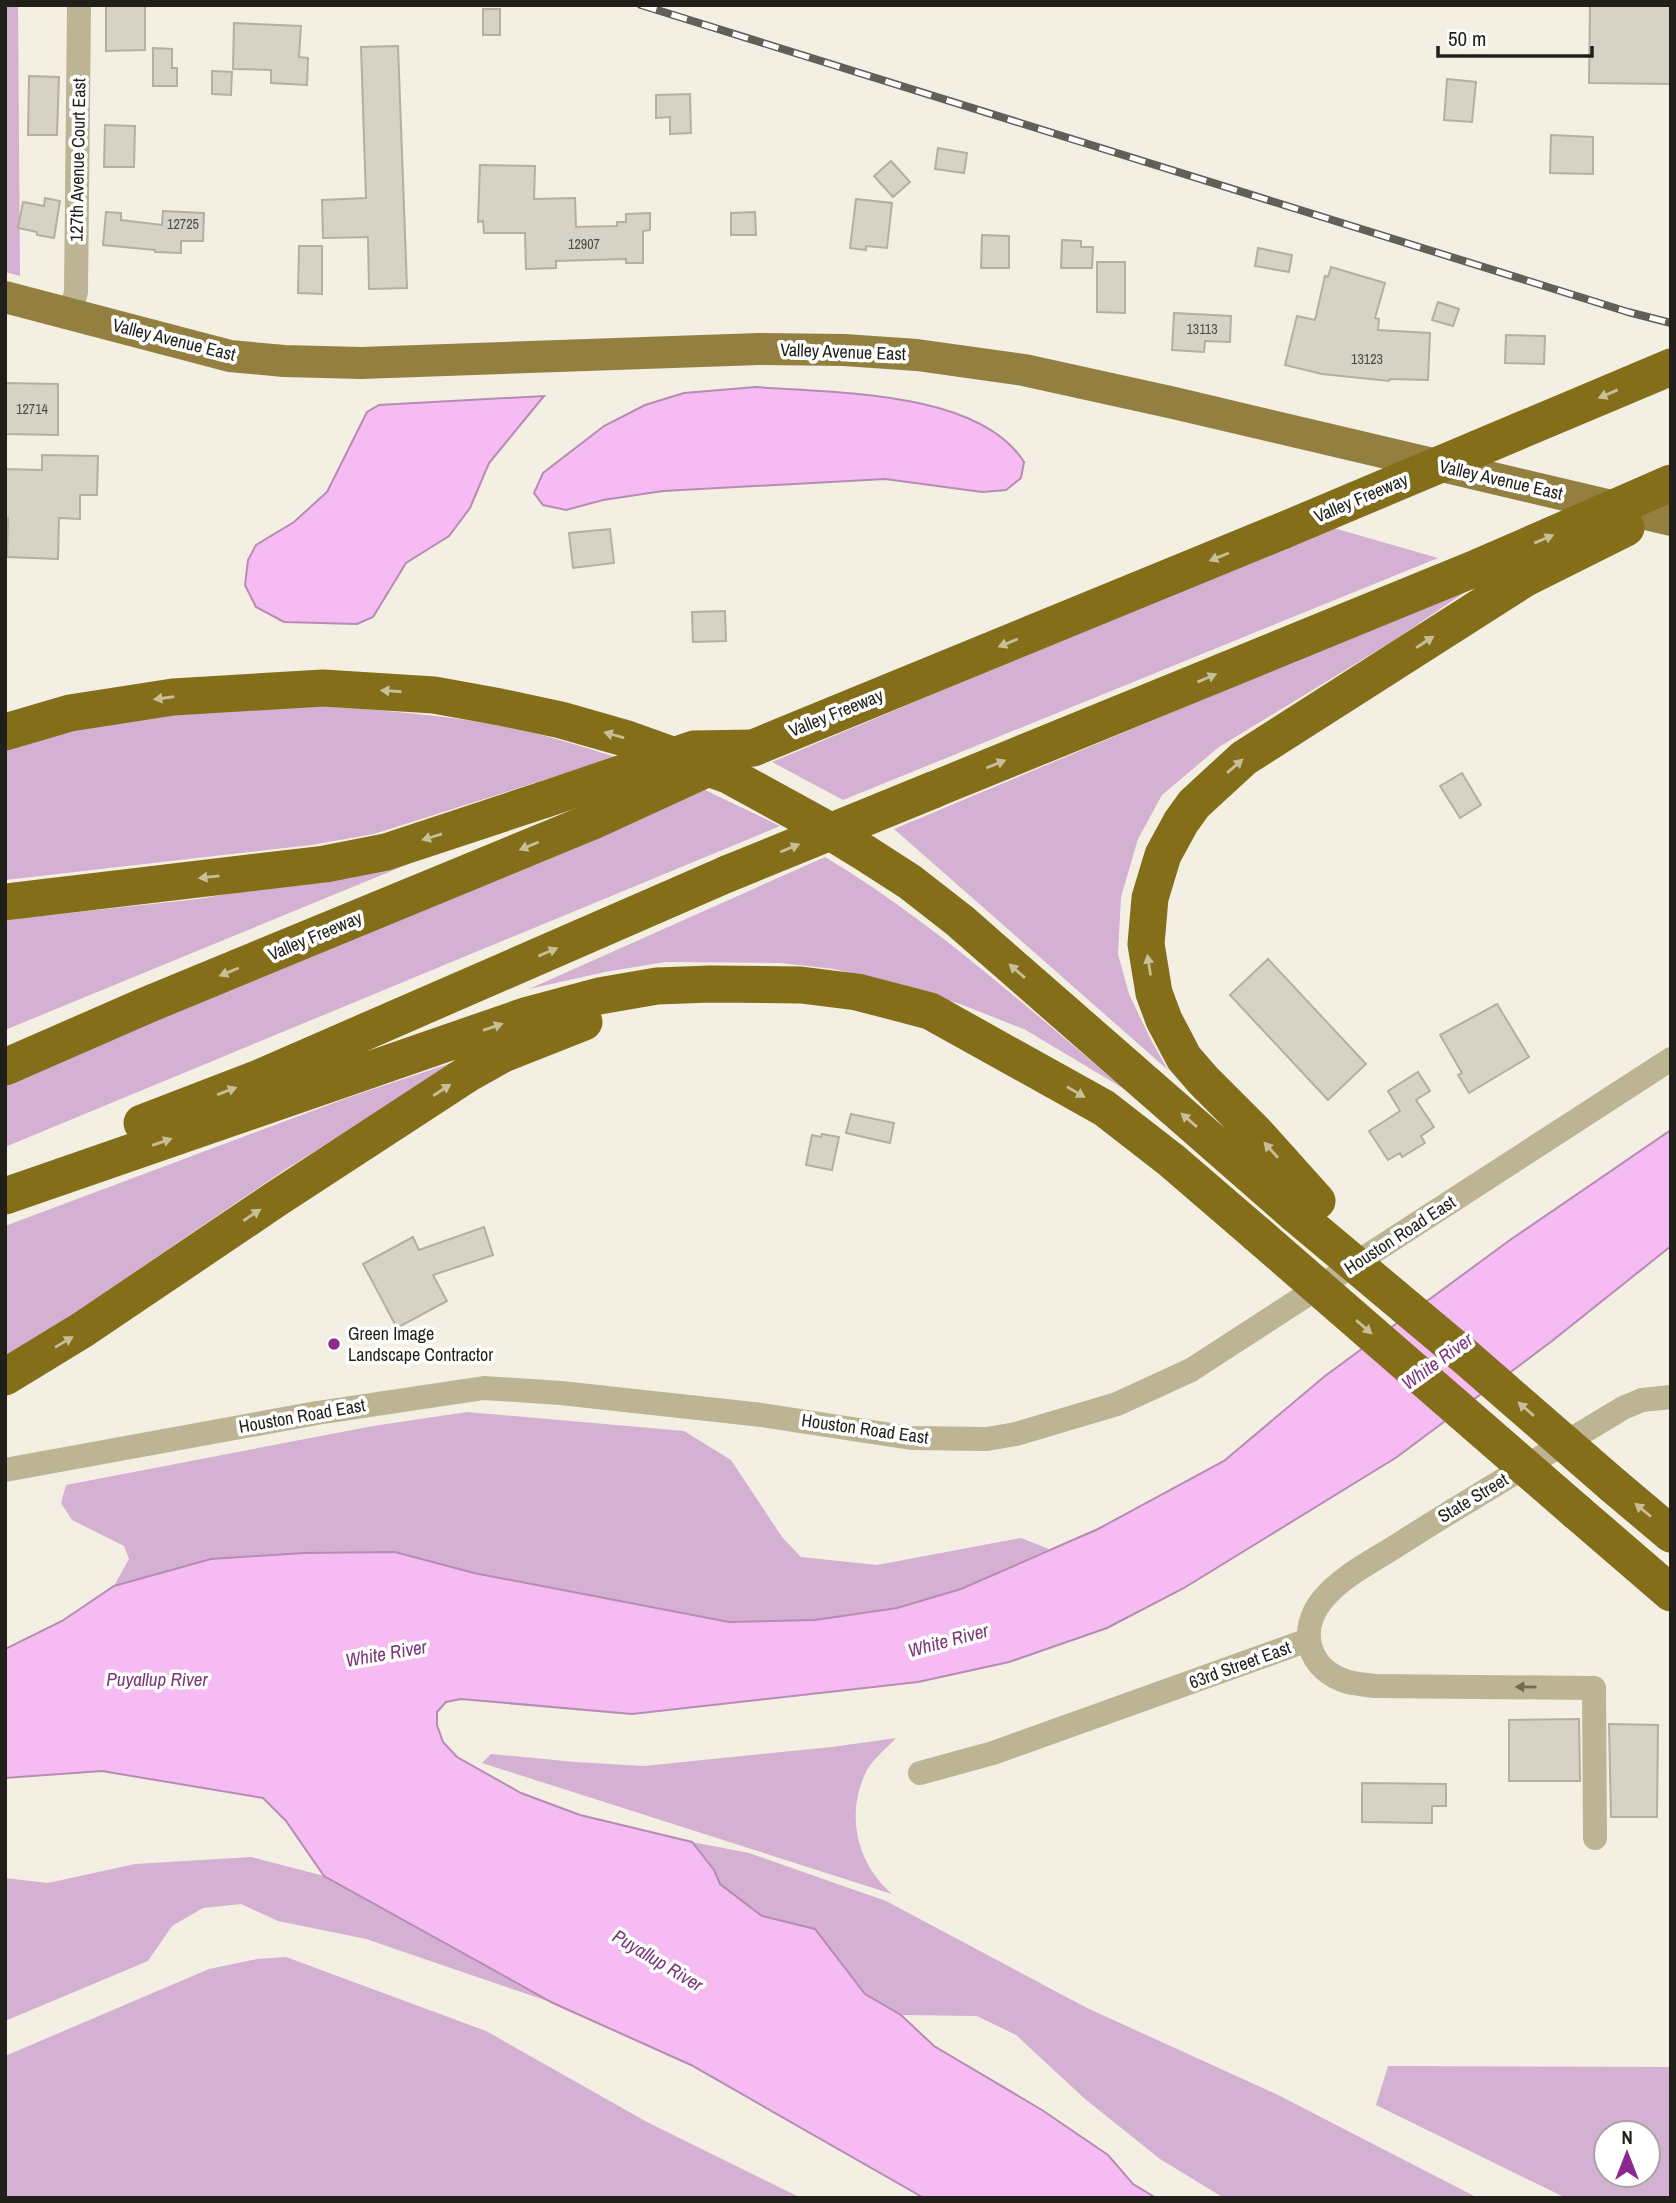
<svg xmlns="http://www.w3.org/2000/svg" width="1676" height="2203" viewBox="0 0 1676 2203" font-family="'Archivo Narrow',sans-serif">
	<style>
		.green { fill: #d4b0d2; fill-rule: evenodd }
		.water { fill: #f7bbf4; stroke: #b68cb3; stroke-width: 2 }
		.building { fill: #d6d2c5; stroke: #b3afa2; stroke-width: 2 }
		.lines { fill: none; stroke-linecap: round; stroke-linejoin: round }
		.minor { stroke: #bdb493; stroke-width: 24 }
		.major { stroke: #938041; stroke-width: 32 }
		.highway { stroke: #846e1a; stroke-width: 37 }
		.rail-casing { stroke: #615f58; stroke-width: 8 }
		.rail { stroke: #fff; stroke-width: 5; stroke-dasharray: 16; stroke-linecap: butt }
		.highway-bridge { stroke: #846e1a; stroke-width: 37 }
		.oneway { fill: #c8be98 }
		.oneway2 { fill: #6e6a56 }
		.poi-dot { fill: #8e288e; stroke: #fff; stroke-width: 2.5 }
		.labels { text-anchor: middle; stroke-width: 7; stroke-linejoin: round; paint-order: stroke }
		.number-label { font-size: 14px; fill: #4e4c45 }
		.street-label { font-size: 18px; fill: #201f1a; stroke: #fff }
		.poi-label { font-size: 18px; fill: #201f1a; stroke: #fff; text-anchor: start }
		.water-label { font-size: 19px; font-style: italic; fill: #7c377b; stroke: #fff }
	</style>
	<rect width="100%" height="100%" fill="#f3efe2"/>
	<!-- green -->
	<path class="green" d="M5,5H18L20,276L5,272Z
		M1330,527L1438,558L843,800L772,762Z
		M1477,584L1396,639L1219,747L1162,795L1138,839L1121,897L1118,954L1129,994L1151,1040L1168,1070L894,829Z
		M319,706C376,710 434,714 491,724C533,731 575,744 616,757L374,834L311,845L5,880V748L69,730L151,714Z
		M705,790L780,826L5,1147V1083Z
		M825,857C934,922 1028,1009 1126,1090L1024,1029L960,1004L886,981L834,969L780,963L665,962L605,972L529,989Z
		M411,863L5,1030V920L198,899Z
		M463,1059L283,1171L5,1360V1226L347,1098Z
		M467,1412L684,1431L731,1460L782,1537L801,1557L877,1565L1021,1538L1049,1549L961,1589L897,1608L815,1620L729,1622L474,1573L395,1552L304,1553L211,1559L114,1586L129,1559L124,1546L72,1520L61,1503L66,1485L373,1426Z
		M896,1738C887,1748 874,1758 867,1770C845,1813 856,1863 892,1894L482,1763L491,1754L575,1762L644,1766L832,1747Z
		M692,1842L749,1853L886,1901L1087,2008L1278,2095L1478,2198H1224L1160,2159L1085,2099L1016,2035L977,2016L901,2015L865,1994L815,1929L762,1916L720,1884L714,1870Z
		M251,1857L324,1876L553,2003L366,1939L278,1921L241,1904L203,1908L172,1926L148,1961L5,2021V1878L48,1883L135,1864Z
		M286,1957L486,2031L647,2122L801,2198H5V2056L209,1969L257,1959Z
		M1388,2066L1671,2067V2198H1566L1376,2105ZM1606,2133H1648V2175H1606Z"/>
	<!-- water -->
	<path class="water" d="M756,387C832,393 979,390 1024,462L1021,478L1006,490L982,492L885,479L663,491L603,500L566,510L543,505L534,493L543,473L604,426L645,405L684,393Z
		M544,396L489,463L470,508L449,536L406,563L373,617L357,624L284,622L256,607L245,585L248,560L256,545L294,522L327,492L367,412L379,405Z
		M1671,1130V1246L1552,1341L1397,1457L1184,1588L1107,1628L1009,1662L918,1682L632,1714L461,1699L446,1702L437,1712V1725L443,1742L457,1757L521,1793L580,1815L692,1842L714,1870L720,1884L762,1916L815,1929L865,1994L901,2015L934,2046L1042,2110L1108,2155L1133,2184L1156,2198H924L691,2065L553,2003L324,1876L286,1821L263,1798L102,1771L5,1778V1649L62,1621L114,1586L211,1559L304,1553L395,1552L474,1573L729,1622L815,1620L897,1608L961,1589L1098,1529L1224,1461L1325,1376L1510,1240Z"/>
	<!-- building -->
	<path class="building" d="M106,5H145V50L106,51Z
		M1590,5H1671V84L1589,83Z
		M483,9H500V35H483Z
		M234,23L301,26L299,57L308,58L307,85L271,83V70L233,69Z
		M398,46L407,288L369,289L368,237L323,238L322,200L366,198L361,47Z
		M153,48L172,49V68H177V86H153Z
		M212,71L232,72L231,95L212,94Z
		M29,76L59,77L57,135H28Z
		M1447,79L1476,82L1472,122L1444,120Z
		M690,94L691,133L670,134V117L656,118V95Z
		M105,125L135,126L134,167H104Z
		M1551,135L1593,137V174L1550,173Z
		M938,148L967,153L964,173L935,169Z
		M891,161L910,182L893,197L874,176Z
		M480,165L535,166L534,199L575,198L576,227L617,226V222H626V214L650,213V230L643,231V263H626V259L556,261V268L526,269L525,233H484L483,221L478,222Z
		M45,198L60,201L54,238L37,235V232L18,228L23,202L44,206Z
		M856,199L892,203L887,248L866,246V250L850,248Z
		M163,211L204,213L203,241H181V253L155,252V250L103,245L106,212L121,213V220L162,225Z
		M755,212L756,235H731V213Z
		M982,235L1009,236V268H981Z
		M1062,240L1081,241V247H1093L1092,268H1061Z
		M299,246H322V294L298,293Z
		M1258,248L1292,255L1289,272L1255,266Z
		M1097,262H1125V313L1097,312Z
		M1331,267L1385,283L1375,318L1379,319L1378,330L1430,333L1428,380L1390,379L1389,381L1322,374L1285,365L1297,316L1315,320L1325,276L1328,277Z
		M1438,302L1459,309L1453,326L1432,320Z
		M1174,313L1231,316L1230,342L1205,341L1204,352L1172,350Z
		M1506,335L1545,336L1544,364L1505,363Z
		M5,383L58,384V435L5,434Z
		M42,455L98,456L97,495H80V519L59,518L58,559L7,557L8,518H5V469L42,470Z
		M610,529L614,563L573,568L569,533Z
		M725,611L726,641L693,642L692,612Z
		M1462,773L1481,805L1460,818L1440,786Z
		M1268,959L1366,1064L1328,1100L1230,995Z
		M1497,1004L1529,1057L1469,1093L1458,1075L1462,1073L1440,1035Z
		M1418,1072L1430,1091L1416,1100L1434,1127L1421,1136L1425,1143L1402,1157L1400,1153L1388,1160L1369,1131L1400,1111L1388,1091Z
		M851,1114L894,1123L890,1143L846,1133Z
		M822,1134L839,1137L832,1170L806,1165L812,1135L821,1137Z
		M484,1227L493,1255L433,1275L447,1301L397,1328L363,1264L413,1237L419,1250Z
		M1579,1719L1580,1781H1509V1720Z
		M1609,1724L1658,1725L1657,1817H1611Z
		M1362,1783L1446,1784V1806H1432V1823L1362,1822Z"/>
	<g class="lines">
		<!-- minor -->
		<path class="minor" d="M70,315L76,292L79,5
			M5,1470L317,1413L484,1388L561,1393L762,1415L911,1438L987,1439L1016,1434L1117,1404L1191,1370L1671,1059
			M920,1773L993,1753L1308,1640
			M1595,1838L1594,1688L1375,1686C1366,1685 1357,1684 1348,1682C1308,1670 1297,1631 1323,1599C1343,1575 1375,1560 1401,1543C1474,1496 1549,1453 1623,1408L1642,1400L1671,1397"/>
		<!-- major -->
		<path class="major" d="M5,297L230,356L284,361L361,363L759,349L844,350L917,355L1024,370L1174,403L1671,520"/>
		<!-- highway -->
		<path class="highway" d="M5,732L70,713L173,697L323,688L434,695L500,707L561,720L624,738L728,775L821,826L865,853L910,882L960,921L1295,1214
			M753,748L1282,531
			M933,790L1481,566
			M5,902L325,864L386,852L543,800
			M5,1067L147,1005L593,821
			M142,1123L259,1078L727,874
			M5,1196L528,1015L599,996L657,986L710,984L801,985L857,992L930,1011L1104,1108L1171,1160L1257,1234
			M1317,1201L1255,1132L1203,1080L1184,1058L1164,1020L1154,993L1146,944L1150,898L1163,855L1181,822L1194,804L1244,758L1524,579
			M5,1377L82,1330L276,1199L469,1073L503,1054L584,1022
			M1614,1486L1671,1534
			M1577,1512L1671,1593"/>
		<defs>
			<path id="rail" d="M641,5L1628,312L1671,323"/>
		</defs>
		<!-- rail casing -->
		<use href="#rail" class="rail-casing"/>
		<!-- rail -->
		<use href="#rail" class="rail"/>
		<!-- highway-bridge -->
		<path class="highway-bridge" d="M1282,531L1671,367
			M1481,566L1671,483
			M1524,579L1626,528
			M543,800L694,749L753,748
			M593,821L726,760
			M727,874L933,790
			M1295,1214L1468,1359L1614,1486
			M1257,1234L1577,1512"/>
	</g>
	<!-- one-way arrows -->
	<defs><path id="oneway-solid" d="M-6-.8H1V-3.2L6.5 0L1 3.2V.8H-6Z" transform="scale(1.75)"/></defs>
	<g class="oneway">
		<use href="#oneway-solid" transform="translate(1608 394) rotate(157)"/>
		<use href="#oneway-solid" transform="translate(1544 539) rotate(-23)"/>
		<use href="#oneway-solid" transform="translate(1219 557) rotate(158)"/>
		<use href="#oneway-solid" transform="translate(1425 642) rotate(-33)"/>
		<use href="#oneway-solid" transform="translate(1008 643) rotate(158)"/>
		<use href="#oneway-solid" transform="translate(1207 678) rotate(-23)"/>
		<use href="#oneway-solid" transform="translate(391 691) rotate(-176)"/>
		<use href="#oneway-solid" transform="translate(164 698) rotate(172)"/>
		<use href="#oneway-solid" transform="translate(614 735) rotate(-164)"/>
		<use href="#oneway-solid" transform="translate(996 764) rotate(-22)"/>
		<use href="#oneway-solid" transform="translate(1235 766) rotate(-41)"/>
		<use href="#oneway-solid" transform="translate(432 837) rotate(163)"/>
		<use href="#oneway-solid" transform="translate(529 846) rotate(158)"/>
		<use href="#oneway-solid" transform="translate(790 848) rotate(-22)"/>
		<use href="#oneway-solid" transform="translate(209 877) rotate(174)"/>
		<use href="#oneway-solid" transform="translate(548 952) rotate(-23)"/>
		<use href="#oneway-solid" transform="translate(1149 965) rotate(-99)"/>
		<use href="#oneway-solid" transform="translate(1017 971) rotate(-139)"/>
		<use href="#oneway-solid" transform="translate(229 972) rotate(158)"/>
		<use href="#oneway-solid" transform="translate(493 1027) rotate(-19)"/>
		<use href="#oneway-solid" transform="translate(442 1090) rotate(-33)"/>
		<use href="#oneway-solid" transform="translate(227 1091) rotate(-21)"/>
		<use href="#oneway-solid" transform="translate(1076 1092) rotate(30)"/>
		<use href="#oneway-solid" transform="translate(1189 1120) rotate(-139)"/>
		<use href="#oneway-solid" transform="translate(162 1142) rotate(-19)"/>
		<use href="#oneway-solid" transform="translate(1271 1150) rotate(-132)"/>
		<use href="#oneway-solid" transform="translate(252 1215) rotate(-34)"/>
		<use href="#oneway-solid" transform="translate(1364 1327) rotate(41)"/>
		<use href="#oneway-solid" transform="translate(64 1342) rotate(-31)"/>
		<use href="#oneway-solid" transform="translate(1526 1409) rotate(-139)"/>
		<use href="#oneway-solid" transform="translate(1643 1510) rotate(-140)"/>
	</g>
	<use class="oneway2" href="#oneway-solid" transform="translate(1526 1687) rotate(-179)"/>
	<!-- markers -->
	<circle class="poi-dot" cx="334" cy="1344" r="7"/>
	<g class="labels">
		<!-- number labels -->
		<g class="number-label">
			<text x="183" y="229">12725</text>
			<text x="584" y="249">12907</text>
			<text x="1202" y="334">13113</text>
			<text x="1367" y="364">13123</text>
			<text x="32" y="414">12714</text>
		</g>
		<!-- street labels -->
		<g class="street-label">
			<text transform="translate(78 160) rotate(-89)" y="6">127th Avenue Court East</text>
			<text transform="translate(174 340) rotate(14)" y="6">Valley Avenue East</text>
			<text transform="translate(843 352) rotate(2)" y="6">Valley Avenue East</text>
			<text transform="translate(1501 480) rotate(13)" y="6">Valley Avenue East</text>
			<text transform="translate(1361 498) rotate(-23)" y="6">Valley Freeway</text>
			<text transform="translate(836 713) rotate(-22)" y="6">Valley Freeway</text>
			<text transform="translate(315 936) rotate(-23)" y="6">Valley Freeway</text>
			<text transform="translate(1400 1235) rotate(-33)" y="6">Houston Road East</text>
			<text transform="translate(302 1416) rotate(-10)" y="6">Houston Road East</text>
			<text transform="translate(865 1429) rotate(8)" y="6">Houston Road East</text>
			<text transform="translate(1473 1498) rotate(-31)" y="6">State Street</text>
			<text transform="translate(1240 1665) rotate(-20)" y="6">63rd Street East</text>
		</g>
		<!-- poi labels -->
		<g class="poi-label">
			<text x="348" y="1340">Green Image<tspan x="348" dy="21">Landscape Contractor</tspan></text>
		</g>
		<!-- water labels -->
		<g class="water-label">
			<text transform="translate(1437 1361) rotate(-36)" y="7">White River</text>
			<text transform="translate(948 1640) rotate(-15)" y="7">White River</text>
			<text transform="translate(386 1653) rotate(-10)" y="7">White River</text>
			<text x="157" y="1686">Puyallup River</text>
			<text transform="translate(658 1960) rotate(31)" y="7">Puyallup River</text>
		</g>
	</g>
	<!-- border -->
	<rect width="1676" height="2203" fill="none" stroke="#201f1a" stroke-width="14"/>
	<!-- north arrow -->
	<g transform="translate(1627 2154)"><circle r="33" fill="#ffffff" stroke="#a6a5a3" stroke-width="2"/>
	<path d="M0-5L12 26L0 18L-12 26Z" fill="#8e288e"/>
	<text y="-10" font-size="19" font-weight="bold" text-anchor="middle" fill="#201f1a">N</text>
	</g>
	<!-- scale -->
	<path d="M1438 46v10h154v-10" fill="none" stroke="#201f1a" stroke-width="3.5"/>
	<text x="1448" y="46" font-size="21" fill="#201f1a" stroke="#ffffff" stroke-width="5" paint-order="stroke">50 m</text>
</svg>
